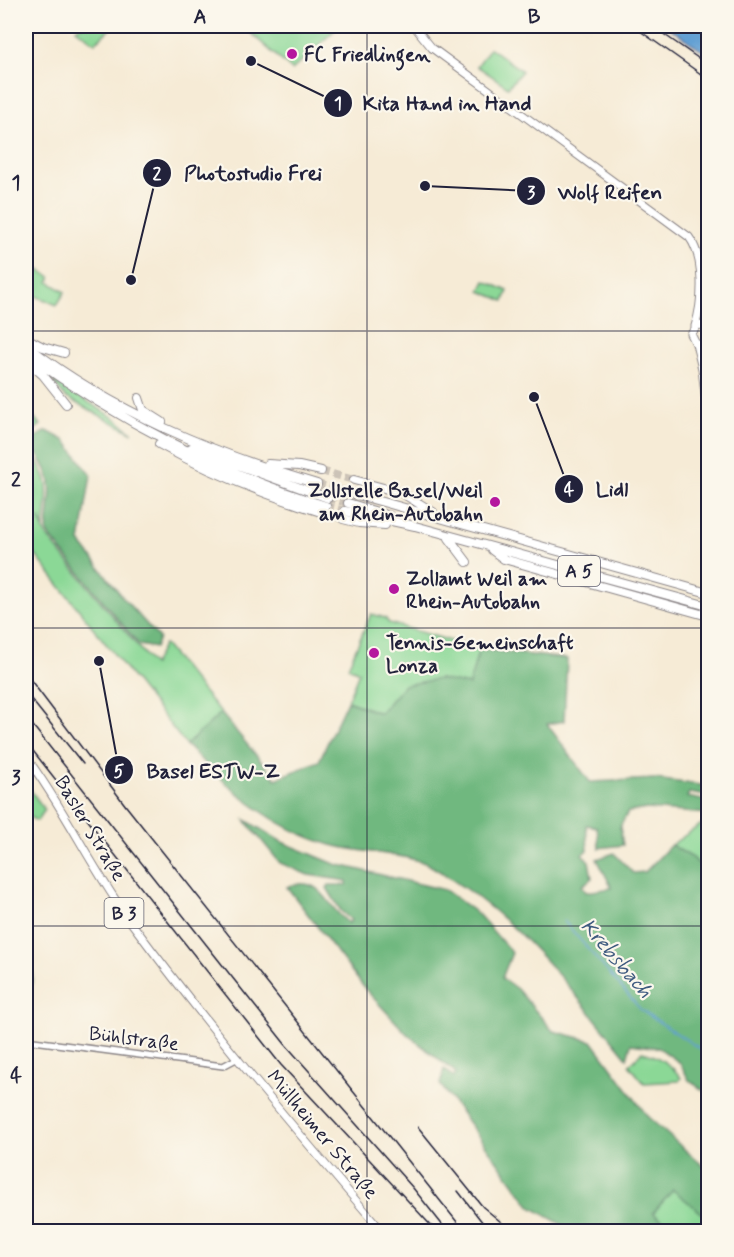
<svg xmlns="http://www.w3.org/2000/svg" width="734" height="1257" viewBox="0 0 734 1257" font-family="Mynerve,sans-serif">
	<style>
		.green { fill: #8bd896; stroke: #567d68; stroke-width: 1.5 }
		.forest { fill: #70b87f; stroke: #496d5d; stroke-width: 1.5 }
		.water { fill: #619fd3; stroke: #426087; stroke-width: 1.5 }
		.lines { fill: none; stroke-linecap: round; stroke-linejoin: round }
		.stream { stroke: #619fd3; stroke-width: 1.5 }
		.highway-tunnel { stroke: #ccc3b7; stroke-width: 8; stroke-dasharray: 8 4; stroke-linecap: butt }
		.minor-casing { stroke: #8c8688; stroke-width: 8 }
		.major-casing { stroke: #8c8688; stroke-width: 9 }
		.highway-casing { stroke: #8c8688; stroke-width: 10 }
		.minor { stroke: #fff; stroke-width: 5 }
		.major { stroke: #fff; stroke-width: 7 }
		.highway { stroke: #fff; stroke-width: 8 }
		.tram { stroke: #22223b; stroke-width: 1.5 }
		.rail { stroke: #22223b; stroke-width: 1.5 }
		.grid { fill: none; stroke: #22223b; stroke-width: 1.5; stroke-opacity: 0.55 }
		.poi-dot { fill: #b5179e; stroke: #fbf7ec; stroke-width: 2 }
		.labels { text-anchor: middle; stroke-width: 4.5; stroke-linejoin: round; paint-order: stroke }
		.shield { fill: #fbf7ec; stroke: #636270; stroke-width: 1.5 }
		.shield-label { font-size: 18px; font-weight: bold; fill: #22223b }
		.poi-label { font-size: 20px; font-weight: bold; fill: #22223b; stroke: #fbf7ec; text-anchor: start }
		.street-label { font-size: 20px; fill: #22223b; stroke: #fbf7ec }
		.water-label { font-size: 21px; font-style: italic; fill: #3e5a7f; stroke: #fbf7ec }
		.leader { fill: none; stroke: #22223b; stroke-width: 2 }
		.callout-dot { fill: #22223b; stroke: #fbf7ec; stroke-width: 2 }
		.mark-label { font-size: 18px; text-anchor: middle; font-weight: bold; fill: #fff }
		.callout-label { font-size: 21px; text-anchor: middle; font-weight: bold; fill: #22223b; stroke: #fbf7ec; stroke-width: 4.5; stroke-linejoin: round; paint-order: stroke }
		.neatline { fill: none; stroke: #22223b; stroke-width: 2 }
		.grid-label { font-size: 20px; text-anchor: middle; font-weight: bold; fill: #22223b }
	</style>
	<rect width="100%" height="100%" fill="#fbf7ec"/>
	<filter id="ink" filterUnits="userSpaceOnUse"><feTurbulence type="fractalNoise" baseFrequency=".0167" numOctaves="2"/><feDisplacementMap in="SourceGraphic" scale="12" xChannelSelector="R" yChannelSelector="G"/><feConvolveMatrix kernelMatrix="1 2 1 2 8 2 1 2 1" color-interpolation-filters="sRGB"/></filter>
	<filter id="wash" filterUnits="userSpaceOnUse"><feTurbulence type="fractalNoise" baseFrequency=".008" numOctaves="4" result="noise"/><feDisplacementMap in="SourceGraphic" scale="24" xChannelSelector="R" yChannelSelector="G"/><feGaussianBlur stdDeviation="1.35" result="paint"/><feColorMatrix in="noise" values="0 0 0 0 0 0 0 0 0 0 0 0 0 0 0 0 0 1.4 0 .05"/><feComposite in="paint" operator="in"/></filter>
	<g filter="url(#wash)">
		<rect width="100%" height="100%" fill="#f6ebd6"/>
		<!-- green -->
		<path class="green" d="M80,26H113L95,43L76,29Z
			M243,26H339L292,70Z
			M490,48L522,71L508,87L477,66Z
			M39,270L51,277L49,282L65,292L57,305L26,292Z
			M485,281L508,291L504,301L480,291Z
			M51,379L116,419L133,433L65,397Z
			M26,411L41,425L26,436Z
			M26,447C52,478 49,488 44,527L39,517L45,534L153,665L164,644L221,713L186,745L26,543V509L30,491L26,475Z
			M371,614L385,618L389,623L479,649L469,685L439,679L380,713L347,701L359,672L348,667Z
			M26,784L45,810L37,821L29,817L26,820Z
			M708,820V874L693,858L671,845Z
			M26,970L32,973L31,998H26Z
			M642,1052C657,1055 672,1065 681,1078L679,1081L644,1083L629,1065Z
			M673,1189L708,1218V1231H677L653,1213Z"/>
		<!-- forest -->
		<path class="forest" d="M47,431L66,441L91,475L80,542L125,600L159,638L155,648L139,645L47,533C49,489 60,482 29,444L30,440Z
			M479,649L567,659L564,721L547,724L590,782L655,779L708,786V796L689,793L687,797L708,801V814L647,809L628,812L620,827L623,845L599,848L597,827L586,825L588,850L582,854L589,861L592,878L582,886L586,892L612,888L597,859L614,853L633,873L645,872L671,845L693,858L708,874V1094L689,1080L680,1063L659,1048L631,1044L627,1058C577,997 529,932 463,887C451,879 438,869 425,863C396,852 361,853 331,845C271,828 229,788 186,745L221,713L276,779L319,761L347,701L380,713L404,685L439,679L469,685Z
			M244,819L282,842L335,864L445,890L478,914L512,953L502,978L517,989L553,1031L592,1041L648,1117L708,1170V1218L673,1190L653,1213L677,1231H573L531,1207L440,1084L444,1069L454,1077L456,1073L407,1034L366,990L287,887C323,873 326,908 349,923L351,920L341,911L327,888L329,885H347V881L308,875L280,863Z"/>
		<!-- water -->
		<path class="water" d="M667,26H708V55Z"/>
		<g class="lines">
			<!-- stream -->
			<path class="stream" d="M563,920L641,1010L708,1054"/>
		</g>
	</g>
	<g filter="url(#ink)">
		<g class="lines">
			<!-- highway-tunnel -->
			<path class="highway-tunnel" d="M321,471L354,480
				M317,484L351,493
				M328,498L348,503
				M326,506L345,511
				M324,513L343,519"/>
			<defs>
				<path id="minor" d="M26,1040L223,1066L238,1058"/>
				<path id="major" d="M414,26L432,48L689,237C705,258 703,302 695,326
					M708,326L698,325L691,334L696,344L708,345
					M696,344L702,369L708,419
					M703,366L708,345
					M26,757C66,810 93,872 133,925C212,1031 297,1132 383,1232"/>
				<path id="highway" d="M26,338L43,347L64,353
					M26,345C113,412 212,453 317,484
					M26,354C120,421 215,471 326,506
					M26,360L43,375L66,404
					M139,398L143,410L162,422
					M159,444C212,474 266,495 324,513
					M191,448L328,498
					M268,464L299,466L321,471
					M354,480L402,493L433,512
					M351,493L708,593
					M348,503L390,516
					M345,511L415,526L708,606
					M343,519L359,523L385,525
					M449,538L467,562
					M492,550L504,559L708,616"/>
			</defs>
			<!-- minor casing -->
			<use href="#minor" class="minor-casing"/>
			<!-- major casing -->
			<use href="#major" class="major-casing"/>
			<!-- highway casing -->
			<use href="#highway" class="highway-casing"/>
			<!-- minor -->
			<use href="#minor" class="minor"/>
			<!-- major -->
			<use href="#major" class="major"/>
			<!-- highway -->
			<use href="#highway" class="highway"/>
			<!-- tram -->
			<path class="tram" d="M26,485V498"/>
			<!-- rail -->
			<path class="rail" d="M633,26L708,79
				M652,26L708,65
				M26,674L126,806L465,1232
				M26,693L83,764
				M26,717L285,1044L413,1188L448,1232
				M26,742L281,1065L437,1232
				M418,1127L483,1207L513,1232
				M458,1191L490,1232"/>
		</g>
	</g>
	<!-- grid -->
	<path class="grid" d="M367,26V1232M26,331H708M26,628H708M26,926H708"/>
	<!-- markers -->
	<g class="poi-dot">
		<circle cx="292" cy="54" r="6"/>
		<circle cx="495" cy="502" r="6"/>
		<circle cx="394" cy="589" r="6"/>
		<circle cx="374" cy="653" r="6"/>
	</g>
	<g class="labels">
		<!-- shield labels -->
		<g class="shield">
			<rect x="558" y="556" width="42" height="30" rx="4.5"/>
			<rect x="104.5" y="898" width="39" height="30" rx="4.5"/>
		</g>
		<g class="shield-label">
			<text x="579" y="577">A 5</text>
			<text x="124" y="919">B 3</text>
		</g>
		<!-- poi labels -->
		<g class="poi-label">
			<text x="304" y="61">FC Friedlingen</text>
			<text x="483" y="497" text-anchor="end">Zollstelle Basel/Weil<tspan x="483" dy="23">am Rhein-Autobahn</tspan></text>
			<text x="406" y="585">Zollamt Weil am<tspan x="406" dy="23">Rhein-Autobahn</tspan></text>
			<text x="386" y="649">Tennis-Gemeinschaft<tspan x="386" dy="23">Lonza</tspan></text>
		</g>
		<!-- street labels -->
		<g class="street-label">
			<text transform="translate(91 828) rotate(59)" y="7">Basler Straße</text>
			<text transform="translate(134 1038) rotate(7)" y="7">Bühlstraße</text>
			<text transform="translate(323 1134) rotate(50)" y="7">Müllheimer Straße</text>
		</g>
		<!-- water labels -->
		<g class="water-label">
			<text transform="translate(617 958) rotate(49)" y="7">Krebsbach</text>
		</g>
	</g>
	<!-- callouts -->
	<path class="leader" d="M251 61L338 103M131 280L157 173M425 186L531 191M534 397L569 489M99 661L119 770"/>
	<g class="callout-dot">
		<circle cx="251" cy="61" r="6"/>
		<circle cx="131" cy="280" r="6"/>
		<circle cx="425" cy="186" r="6"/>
		<circle cx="534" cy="397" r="6"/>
		<circle cx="99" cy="661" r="6"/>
		<circle cx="338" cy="103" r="15"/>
		<circle cx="157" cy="173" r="15"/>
		<circle cx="531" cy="191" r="15"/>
		<circle cx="569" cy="489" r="15"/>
		<circle cx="119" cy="770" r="15"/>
	</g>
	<g class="mark-label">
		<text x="338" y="109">1</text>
		<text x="157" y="179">2</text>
		<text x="531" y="198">3</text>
		<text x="569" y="495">4</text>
		<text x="119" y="777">5</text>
	</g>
	<g class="callout-label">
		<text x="447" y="110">Kita Hand in Hand</text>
		<text x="253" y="180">Photostudio Frei</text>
		<text x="610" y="199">Wolf Reifen</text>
		<text x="612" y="496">Lidl</text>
		<text x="213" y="778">Basel ESTW-Z</text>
	</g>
	<!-- margin -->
	<rect width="734" height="1257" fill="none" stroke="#fbf7ec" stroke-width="66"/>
	<rect x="33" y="33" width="668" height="1191" class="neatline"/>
	<g class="grid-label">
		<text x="200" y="23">A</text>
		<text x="534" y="23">B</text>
		<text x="16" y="189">1</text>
		<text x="16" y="486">2</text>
		<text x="16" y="784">3</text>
		<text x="16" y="1082">4</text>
	</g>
</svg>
